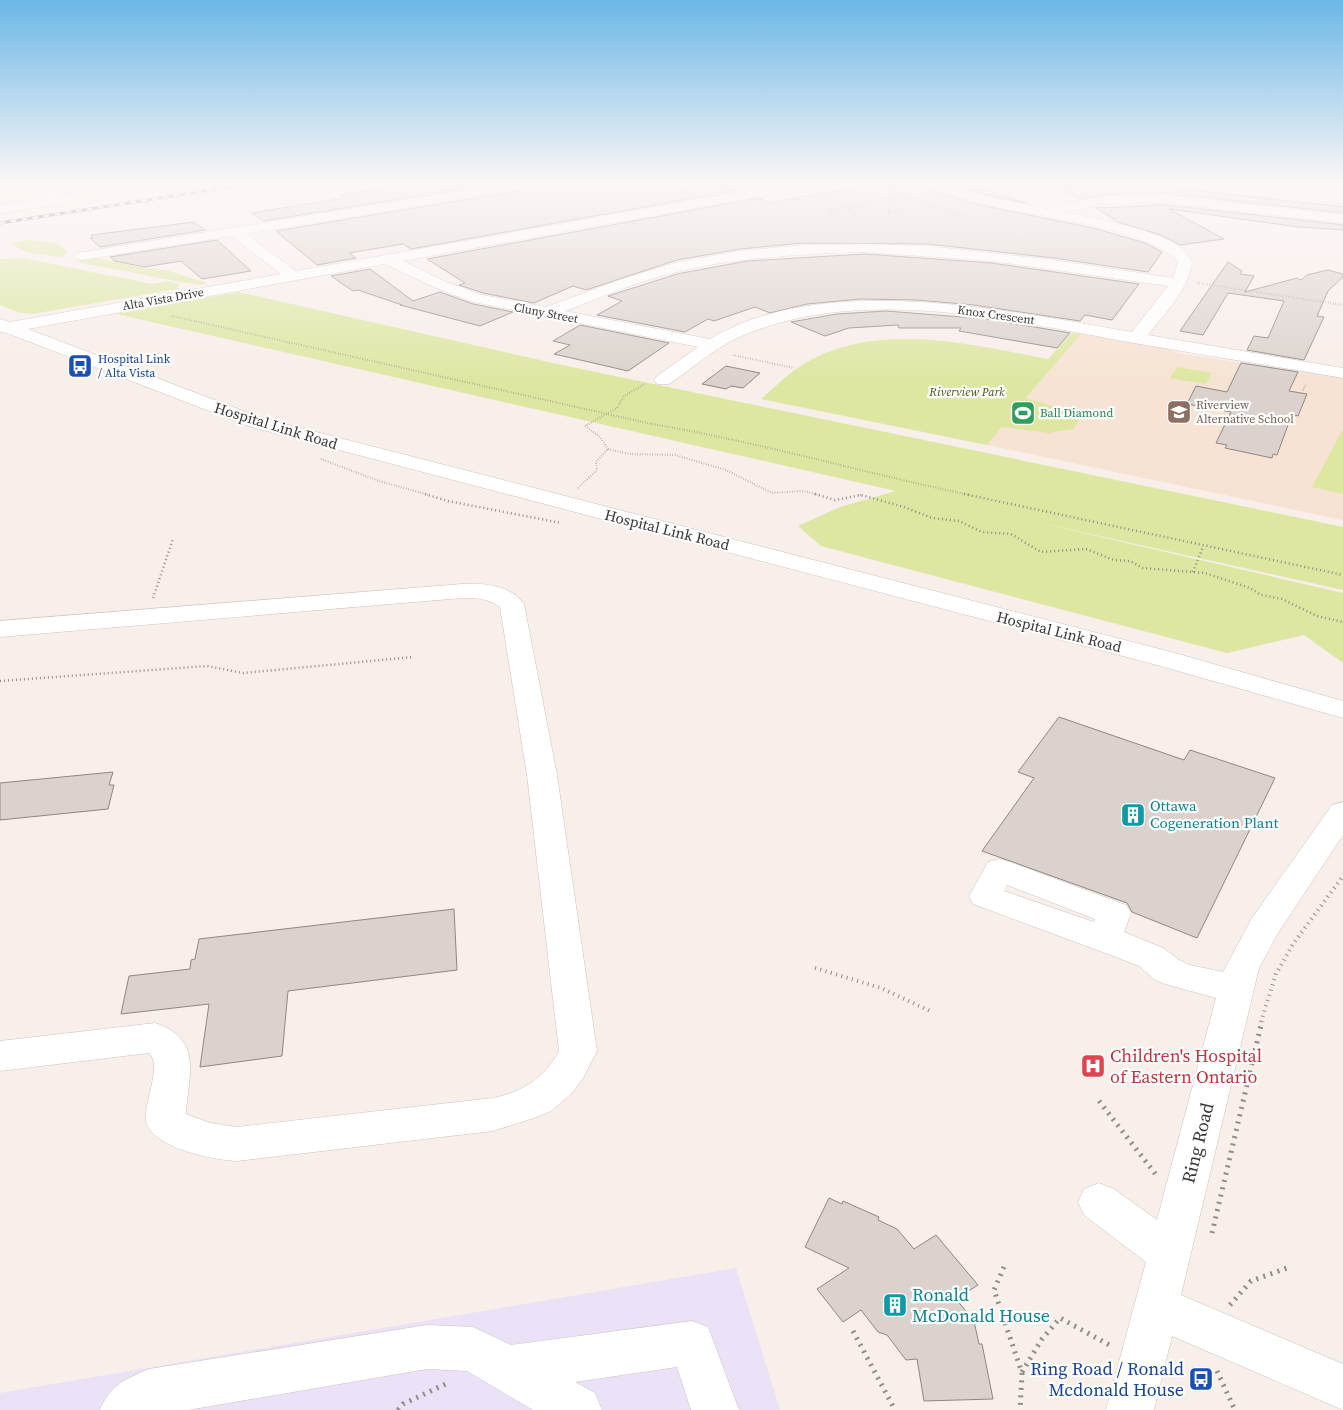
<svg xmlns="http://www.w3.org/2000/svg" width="1343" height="1410" viewBox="0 0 1343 1410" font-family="'Source Serif 4',serif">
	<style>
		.commercial { fill: #ebe2f7 }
		.education { fill: #f6e3d3 }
		.green { fill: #dde7a2 }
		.building { fill: #dbd2cd; stroke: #908783 }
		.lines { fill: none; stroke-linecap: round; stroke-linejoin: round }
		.minor-casing { stroke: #ccc3be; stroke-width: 1 }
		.path-far3 { stroke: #928c89; stroke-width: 2; stroke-dasharray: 0.5 2; stroke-linecap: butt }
		.path-far2 { stroke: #928c89; stroke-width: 2.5; stroke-dasharray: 1 3; stroke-linecap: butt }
		.path-far1 { stroke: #928c89; stroke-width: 4; stroke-dasharray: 1 4.5; stroke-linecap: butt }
		.path { stroke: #928c89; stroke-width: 5; stroke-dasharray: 2 5.5; stroke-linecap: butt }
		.minor { fill: #fff; fill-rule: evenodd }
		.rail-casing { stroke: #686361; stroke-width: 3 }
		.rail { stroke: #fefefe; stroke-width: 2; stroke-dasharray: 5.5; stroke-linecap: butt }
		.labels { text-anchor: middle; stroke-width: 4.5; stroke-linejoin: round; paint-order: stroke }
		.far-street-label { font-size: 12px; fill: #3a3735; stroke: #fefefe }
		.far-transit-label { font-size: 12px; fill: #164399; stroke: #fefefe; text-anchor: start }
		.far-park-label { font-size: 12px; font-style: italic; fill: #4c520f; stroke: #fefefe }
		.far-education-label { font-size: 12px; fill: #785e54; stroke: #fefefe; text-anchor: start }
		.far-leisure-label { font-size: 12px; fill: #27864d; stroke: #fefefe; text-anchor: start }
		.street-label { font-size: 15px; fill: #3a3735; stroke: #fefefe }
		.culture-label { font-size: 15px; fill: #0d838f; stroke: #fefefe; text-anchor: start }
		.near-health-label { font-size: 18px; fill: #be3a42; stroke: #fefefe; text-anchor: start }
		.near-street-label { font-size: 18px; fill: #3a3735; stroke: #fefefe }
		.near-culture-label { font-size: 18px; fill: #0d838f; stroke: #fefefe; text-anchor: start }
		.near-transit-label { font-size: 18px; fill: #164399; stroke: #fefefe; text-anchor: end }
	</style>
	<rect width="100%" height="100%" fill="#f8eeea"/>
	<!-- commercial -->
	<path class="commercial" d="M946,185H1028L1012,186L989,198Z
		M736,1268L780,1410H0V1393Z"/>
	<!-- education -->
	<path class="education" d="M0,185H191L0,215Z
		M1081,334L1165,348L1176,353L1343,378V520L987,445Z"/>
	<!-- green -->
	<path class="green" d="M27,240L56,243L68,251L62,257C45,255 23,255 11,243Z
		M23,258L152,284L168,281L179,284L177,289L32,314L17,312L0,305V259Z
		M99,258L143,268L166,270L207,283L200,285C159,279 120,269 80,263L79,259Z
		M238,292L562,365L1343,527V590L1027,520L1343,593V663L1304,635L1227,653L821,546L798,526L840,507L896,491L116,314Z
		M1072,333L1081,334L1026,398L1069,411L1079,420L1074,429L1048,433L1002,427L987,445L761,399C773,389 785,376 799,367C872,319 969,344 1048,359Z
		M1177,367L1212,373L1206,384L1170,378Z
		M1343,429V494L1312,487Z"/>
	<!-- building -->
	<path class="building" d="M401,185H487L263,221L252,213L345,198L340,195Z
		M527,185H677V189L702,185H725L739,190L411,249L403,244L349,253L356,258L317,265L276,231L519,191Z
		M869,185H926L929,190L979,205L1093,228L1145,243L1162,252L1148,272L1054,258L928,244L803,243L740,249L677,260L586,290L573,286L534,303L483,293L459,285L465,283L427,259L759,198L770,203Z
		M952,185H970L1026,203L996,197Z
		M1105,185L1168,187L1343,207V213L1166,193L1107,194L1080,199L1057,186Z
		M1166,205L1343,225V230L1298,227L1169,209L1224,239L1180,245L1161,235L1118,222L1096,208Z
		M194,222L205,230L100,247L90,238H93L91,235Z
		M217,240L251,271L202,279L181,261L144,267L115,261L110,257Z
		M865,254L991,263L1139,284L1112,320L1085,315L1080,321L974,305L917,300L861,299L807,304L770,313L755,307L714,321L708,319L685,332L597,315L622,301L608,296L677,274L747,261Z
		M1228,262L1242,271L1240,274L1254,276L1245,292L1297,278L1301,280L1307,275L1328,270L1343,274V277L1328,291L1317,316L1324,317L1304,360L1247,350L1254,336L1268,338L1284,301L1228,293L1203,335L1180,331Z
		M370,269L413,301L440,292L473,304L513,312L480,326L400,305H402L358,290L353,291L331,276Z
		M886,311L987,319L1070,333L1057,348L959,331L961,328H899L898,325L849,328L825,336L791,322L837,314Z
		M580,325L669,343L628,371L554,354L570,345L553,341Z
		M1241,363L1298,372L1289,391L1307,394L1298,416L1292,414L1277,455L1273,454L1272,458L1225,448L1227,445L1216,443L1231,412L1187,404L1196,386L1227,392Z
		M726,366L760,373L743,388L731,386L726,389L702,384Z
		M1059,717L1184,760L1190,750L1275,778L1197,938L1132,912L1127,903L982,851L1034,778L1018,772Z
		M113,772L109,785H114L108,809L0,820V783Z
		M454,909L457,970L288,991L282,1056L200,1067L209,1004L121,1014L129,976L190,969L191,960L195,959L199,939Z
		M829,1198L842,1204L843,1201L879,1217L878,1220L897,1229L914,1249L936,1235L978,1285L956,1299L974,1321L979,1344H982L993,1399L924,1401L917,1359L906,1360L887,1335L878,1332L861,1310L843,1322L817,1289L849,1268L805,1247Z"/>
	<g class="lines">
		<defs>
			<path id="minor" d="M16,185H34L71,196L73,199L66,203L0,213V205L49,198L18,188Z
				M497,185H525L519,189L246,234L296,271L779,185H805L799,189L403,261L446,282L483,295L546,307L622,279L678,262L740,251L803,245L865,244L928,246L1054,260L1173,278L1178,262C1155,230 1036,216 996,207C974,202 952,194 930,188L928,185H946L996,199L1048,209L1078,201L1107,196L1166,195L1343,215V223L1166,203L1107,204L1065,212C1093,218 1164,231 1183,249C1187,253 1190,258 1192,262C1189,290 1164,314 1148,335L1343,368V378C1273,366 1204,355 1134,343C1011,321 862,284 742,336C715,347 693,368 669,384H657L654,380L657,376L698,347L473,302L436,288L385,264L28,329L262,418L1175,653L1343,701V718L1157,665L248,426L7,333L0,332V319L10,322L281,274L231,236L82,260L77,259L75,256L77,253ZM865,252L991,261L1168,286L1132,332C1006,311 826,270 710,339L565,311C602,297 638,281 677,272C738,257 802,254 865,252Z
				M462,584C483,583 511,585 524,604L557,775L597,1051L583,1078L573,1092L551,1111L537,1117L493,1131L237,1161C214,1160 151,1148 146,1121C143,1104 163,1065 149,1053L0,1071V1041L155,1023C204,1039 188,1075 186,1114L210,1123L237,1127L493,1098C522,1092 545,1078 559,1051L527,775L500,607C488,598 476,598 462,598L0,637V621Z
				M1343,802V835L1278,933L1259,968L1181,1295L1343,1364V1410L1172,1336L1154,1410H1106L1146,1262L1084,1215L1078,1202L1084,1189L1099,1183L1114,1189L1157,1220L1216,998L1165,984L1154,979L1139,966L1116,957L973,904L969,896L988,862L999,859L1010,862L1126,905L1131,913L1124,932L1163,948L1179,960L1190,965L1223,972L1252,918L1332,805ZM1007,885L1095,919L1094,922L1004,891Z
				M692,1321L708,1327L739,1410H691L677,1367L575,1382L595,1393L602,1410H533L467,1371L427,1369L188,1410H100C111,1384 124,1380 149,1369L427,1325L473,1327L511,1345Z"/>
		</defs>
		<!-- minor casing -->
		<use href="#minor" class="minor-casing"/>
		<!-- path-far3 -->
		<path class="path-far3" d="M890,192L966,217
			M812,194L830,201
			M846,207L853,211L854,216
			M888,212L904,209
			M830,215L832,210L901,197
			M888,217L891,198L889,188
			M1197,283L1343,305
			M172,316L652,424C759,442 864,473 970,495
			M733,355L794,368
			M1303,390L1306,384
			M608,449L629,454L675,455L726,470L772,493L803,491L819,495
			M608,449L600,437L585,426L617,408L624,396L645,384
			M321,459L379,481L429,495
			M578,488L597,470L596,462L608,449
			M858,495H863"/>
		<!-- path-far2 -->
		<path class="path-far2" d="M425,494L448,501L561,523
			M815,494L835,500L861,495L904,507L932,518L959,521L982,532L1011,534L1041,552L1086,549L1114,560L1130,561L1143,568L1205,573L1250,588L1261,595L1282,599L1317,616L1343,622
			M964,494L1343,575
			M1193,572L1203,547
			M153,598L173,539
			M0,681L207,666L243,673L413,657"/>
		<!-- path-far1 -->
		<path class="path-far1" d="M815,968L881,988L930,1011
			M1261,1022L1276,974L1293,944L1343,876"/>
		<!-- path -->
		<path class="path" d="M1099,1101L1157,1176
			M1212,1233L1262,1021
			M1004,1267L994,1290L1022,1373L1020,1410
			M1230,1305L1251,1281L1287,1268
			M853,1331L895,1410
			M1217,1371L1235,1410
			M1022,1372L1042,1339L1060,1318L1113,1347
			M398,1410L403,1404L450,1382"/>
		<!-- minor -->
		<use href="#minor" class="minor"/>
		<defs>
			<path id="rail" d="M0,223L243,185"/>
		</defs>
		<!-- rail casing -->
		<use href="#rail" class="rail-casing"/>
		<!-- rail -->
		<use href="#rail" class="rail"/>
	</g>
	<!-- sky -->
	<linearGradient id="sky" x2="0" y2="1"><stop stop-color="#6bb7e7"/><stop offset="0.48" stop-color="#fcf7f6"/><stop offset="1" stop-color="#fcf7f6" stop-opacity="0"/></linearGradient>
	<rect width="1343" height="382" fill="url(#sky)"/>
	<!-- icons -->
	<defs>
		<symbol id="bus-square" viewBox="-11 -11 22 22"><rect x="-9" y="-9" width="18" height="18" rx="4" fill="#1a4fb4" stroke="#fefefe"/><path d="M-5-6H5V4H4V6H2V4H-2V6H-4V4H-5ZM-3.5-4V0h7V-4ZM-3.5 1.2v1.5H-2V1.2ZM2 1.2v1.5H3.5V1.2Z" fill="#fff"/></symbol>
		<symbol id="school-square" viewBox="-11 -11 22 22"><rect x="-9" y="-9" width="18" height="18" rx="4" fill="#8d6e63" stroke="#fefefe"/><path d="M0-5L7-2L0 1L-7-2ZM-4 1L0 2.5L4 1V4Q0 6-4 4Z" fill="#fff"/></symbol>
		<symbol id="stadium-square" viewBox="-11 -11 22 22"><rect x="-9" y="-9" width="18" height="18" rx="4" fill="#2e9e5b" stroke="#fefefe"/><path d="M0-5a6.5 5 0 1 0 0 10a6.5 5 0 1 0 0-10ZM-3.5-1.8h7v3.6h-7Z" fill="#fff"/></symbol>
		<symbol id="building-square" viewBox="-11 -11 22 22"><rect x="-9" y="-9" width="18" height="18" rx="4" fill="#0f9aa8" stroke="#fefefe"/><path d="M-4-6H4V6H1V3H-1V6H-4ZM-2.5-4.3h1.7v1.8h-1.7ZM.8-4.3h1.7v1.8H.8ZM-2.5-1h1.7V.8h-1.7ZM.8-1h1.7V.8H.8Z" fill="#fff"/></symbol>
		<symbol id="hospital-square" viewBox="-11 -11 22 22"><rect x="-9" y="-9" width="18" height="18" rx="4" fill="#e0444e" stroke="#fefefe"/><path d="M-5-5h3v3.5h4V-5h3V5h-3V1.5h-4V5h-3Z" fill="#fff"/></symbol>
	</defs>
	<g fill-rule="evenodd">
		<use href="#bus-square" x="66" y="352" width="28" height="28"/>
		<use href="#school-square" x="1165" y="398" width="28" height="28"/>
		<use href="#stadium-square" x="1009" y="399" width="28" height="28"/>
		<use href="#building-square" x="1119" y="801" width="28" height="28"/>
		<use href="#hospital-square" x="1079" y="1052" width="28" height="28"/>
		<use href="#building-square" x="881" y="1291" width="28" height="28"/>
		<use href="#bus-square" x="1187" y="1365" width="28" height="28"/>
	</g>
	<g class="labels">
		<!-- far-street labels -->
		<g class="far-street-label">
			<text transform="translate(163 299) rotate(-10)" y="4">Alta Vista Drive</text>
			<text transform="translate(546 313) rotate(11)" y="4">Cluny Street</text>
			<text transform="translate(996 315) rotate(8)" y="4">Knox Crescent</text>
		</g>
		<!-- far-transit labels -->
		<g class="far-transit-label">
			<text x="98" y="363">Hospital Link<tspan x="98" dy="14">/ Alta Vista</tspan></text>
		</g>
		<!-- far-park labels -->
		<g class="far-park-label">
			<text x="967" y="396">Riverview Park</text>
		</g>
		<!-- far-education labels -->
		<g class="far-education-label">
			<text x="1196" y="409">Riverview<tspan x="1196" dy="14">Alternative School</tspan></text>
		</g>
		<!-- far-leisure labels -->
		<g class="far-leisure-label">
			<text x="1040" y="417">Ball Diamond</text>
		</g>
		<!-- street labels -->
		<g class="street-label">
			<text transform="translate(276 426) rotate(17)" y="5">Hospital Link Road</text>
			<text transform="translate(667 530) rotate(14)" y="5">Hospital Link Road</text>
			<text transform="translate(1059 632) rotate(14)" y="5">Hospital Link Road</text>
		</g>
		<!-- culture labels -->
		<g class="culture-label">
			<text x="1150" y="811">Ottawa<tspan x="1150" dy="17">Cogeneration Plant</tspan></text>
		</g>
		<!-- near-health labels -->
		<g class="near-health-label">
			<text x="1110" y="1062">Children's Hospital<tspan x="1110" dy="21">of Eastern Ontario</tspan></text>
		</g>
		<!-- near-street labels -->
		<g class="near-street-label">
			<text transform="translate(1198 1143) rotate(-76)" y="6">Ring Road</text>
		</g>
		<!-- near-culture labels -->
		<g class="near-culture-label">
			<text x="912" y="1301">Ronald<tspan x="912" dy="21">McDonald House</tspan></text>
		</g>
		<!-- near-transit labels -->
		<g class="near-transit-label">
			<text x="1184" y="1375">Ring Road / Ronald<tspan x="1184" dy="21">Mcdonald House</tspan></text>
		</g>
	</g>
</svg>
